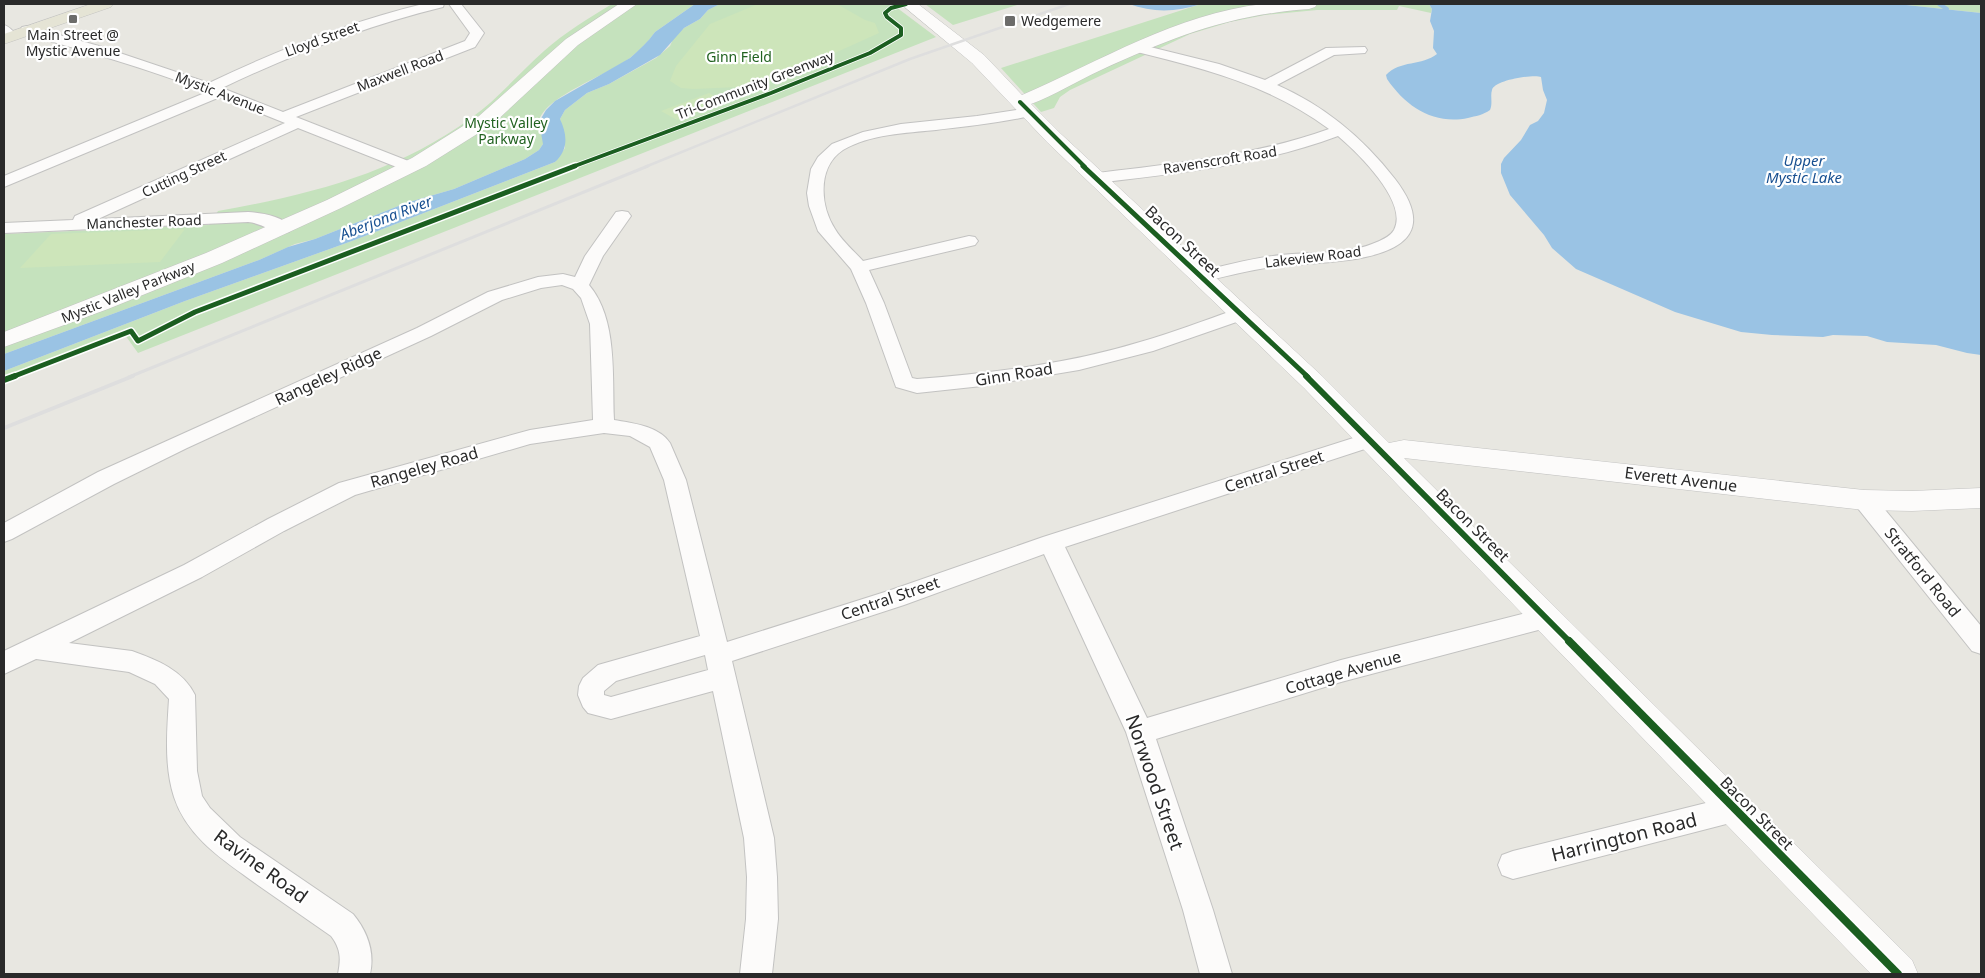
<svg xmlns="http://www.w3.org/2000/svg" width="1985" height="978" viewBox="0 0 1985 978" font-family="'Noto Sans',sans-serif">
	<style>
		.green { fill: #c5e2bd }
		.pitch { fill: #cde5ba }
		.water { fill: #9ac3e4 }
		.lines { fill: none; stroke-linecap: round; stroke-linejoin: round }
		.stream { stroke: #9ac3e4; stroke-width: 4 }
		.street-casing { stroke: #c2c2c1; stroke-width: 2 }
		.secondary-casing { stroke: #c2c2c1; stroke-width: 1 }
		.primary-casing { stroke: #c4c4c2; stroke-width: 1 }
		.street { fill: #fcfbfa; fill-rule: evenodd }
		.secondary { fill: #fcfbfa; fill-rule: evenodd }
		.primary { fill: #e5e4d5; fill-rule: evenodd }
		.rail-far2 { stroke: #dedede; stroke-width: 2.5 }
		.rail-far1 { stroke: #dedede; stroke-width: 3 }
		.rail { stroke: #dedede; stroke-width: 4 }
		.cycleway-far3-casing { stroke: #fff; stroke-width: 5.5 }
		.cycleway-far2-casing { stroke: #fff; stroke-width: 8 }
		.cycleway-far1-casing { stroke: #fff; stroke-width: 9 }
		.cycleway-casing { stroke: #fff; stroke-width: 11 }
		.cycleway-far3 { stroke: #1b5e20; stroke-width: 4 }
		.cycleway-far2 { stroke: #1b5e20; stroke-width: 5 }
		.cycleway-far1 { stroke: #1b5e20; stroke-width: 6 }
		.cycleway { stroke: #1b5e20; stroke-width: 8 }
		.poi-dot { fill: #6c6c6a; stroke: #fff; stroke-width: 2 }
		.labels { text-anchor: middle; stroke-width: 4.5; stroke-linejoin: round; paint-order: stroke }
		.far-poi-label { font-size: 14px; fill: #2a2a2a; stroke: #fff; text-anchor: start }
		.far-street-label { font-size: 14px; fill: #2a2a2a; stroke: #fff }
		.far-park-label { font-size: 14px; fill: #216220; stroke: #fff }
		.far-water-label { font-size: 15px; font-style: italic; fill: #185091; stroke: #fff }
		.street-label { font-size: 16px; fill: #2a2a2a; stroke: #fff }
		.near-street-label { font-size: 19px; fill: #2a2a2a; stroke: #fff }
	</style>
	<rect width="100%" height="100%" fill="#e8e7e1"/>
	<!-- green -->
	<path class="green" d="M612,4H695L655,32C649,41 640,50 631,57C613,73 542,97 539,122C538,130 545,136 543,144L539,150L525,159L454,189L406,203L315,239L295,244L259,260L4,354V234L209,225L218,211C309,195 396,173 471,118C498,99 519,73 544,51C564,33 589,18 612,4Z
		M720,4H892L936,37L138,353L125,335L4,382V371L185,301L352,241L555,162L565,148L560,119L565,110L587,93L609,84L656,58L670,46L674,37L684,28L700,19L708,10Z
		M925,4H1020L953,25Z
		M1201,4H1429L1432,9L1431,13L1399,6L1397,10H1317L1265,15L1230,22L1190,34L1070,90L1060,97L1054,108L1041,112L1001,68Z
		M1897,4H1981V13Z"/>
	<!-- pitch -->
	<path class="pitch" d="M758,4H837L865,20L875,23L879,33L775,80L738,87L694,89L681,88L670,81L676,66L710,24Z
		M709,93L725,102L677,120L661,111Z
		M185,229L160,262L20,268L51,234Z"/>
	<!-- water -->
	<path class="water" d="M695,4H720L708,10L700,19L684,28L660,55L609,84L587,93L565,110L560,119C567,134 569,149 555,162L352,241L185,301L4,371V354L259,260L288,247L315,239L406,203L454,189L525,159L539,150L543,144L539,122L546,110L555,101L630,58C639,50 648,42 655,32Z
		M1129,4H1201C1177,12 1153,13 1129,4Z
		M1429,4H1897L1981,13V355L1967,353L1936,345L1887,342L1867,336L1833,335L1823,337L1772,335L1741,332L1675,312L1576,269L1552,248L1544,235L1510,195L1501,173V164L1504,158L1521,140L1530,125L1538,121L1544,113L1547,100L1543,90L1541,77C1534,74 1494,80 1492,90C1490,96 1493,103 1490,110C1483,115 1476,116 1468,118C1434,125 1406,107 1387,79L1386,75C1400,60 1422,66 1437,54L1433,48L1434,31L1430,21L1432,9Z"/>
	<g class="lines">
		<!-- stream -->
		<path class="stream" d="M1939,4L1947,9"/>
		<defs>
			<path id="street" d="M423,4H444L443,7C366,26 293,54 222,88L283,112L465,41L470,33L449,4H461L484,33L475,47L296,117L416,164L418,167L416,170H404L298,128L98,219L248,212C262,213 283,216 292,228L289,232C275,235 262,223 248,222L4,233V223L73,220L75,216L285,123L220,97L4,187V176L207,92C147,68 84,51 22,33L20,30L22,27L27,26L99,46L209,83C278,50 349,22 423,4Z
				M4,25C10,27 13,31 17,36L15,39L10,40L4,37Z
				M1138,44L1219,64L1265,80L1326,48L1365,47L1367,50L1365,53L1334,55L1277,85C1325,106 1363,138 1395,179C1461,265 1330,261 1279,266C1253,269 1227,276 1201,282L1195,281L1192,277L1195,273C1223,266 1252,258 1281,255C1310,252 1344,255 1372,244C1380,241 1390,237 1394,230C1409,202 1357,152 1338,136C1261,165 1179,173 1097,183L1091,181L1089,178L1091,175L1097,173C1176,163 1254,156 1329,129C1270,85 1203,68 1133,51L1131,48L1133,45Z
				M1029,108L1034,109L1036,112L1034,115C1002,123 969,126 936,130C906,133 870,134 843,150C817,167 820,206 835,229C842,241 854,251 863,261L969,236L975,237L978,241L975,245L869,270L884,303L912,378L917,379C992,373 1068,364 1140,342C1172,333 1203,321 1234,310L1241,308L1248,310L1250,314L1248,318L1153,351L1079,370L982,386L917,393L896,387L866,303L851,269L818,231L809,206L807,193L811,169L818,157L832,144L863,132L901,124L977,116Z
				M622,211L628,212L631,216L603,256L589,285C618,319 612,377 614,420C632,423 659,426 670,443L686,480L727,642L888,591L1043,537L1369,433L1377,435L1380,440L1377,445L1065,547L1147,718L1341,660L1546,608L1555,611L1559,618L1555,625L1546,628L1341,682L1156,739L1213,910L1232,974H1200L1183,910L1126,732L1044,554L904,605L732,661L774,838L777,877L778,919L772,974H740L746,919L747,877L744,838L713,691L611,719L588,713L583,707L578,695L579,686L583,678L598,665L700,636L664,480L650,447L630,436L604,433L530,444L355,495L284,531L202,577L69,643L132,651C157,660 183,670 195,695L197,771L202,796L210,808L240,837L353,914C367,931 375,952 370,974H338C341,959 341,949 331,936C308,920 285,904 262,888C228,863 188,840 174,797C164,766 167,731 169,699L155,684L129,672L36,659L4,674V651L184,565L268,519L339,483L530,430L593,420L590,324L581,298L573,289L562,285L541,288L502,300L431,336L187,448L114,484L12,539L4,542V523L98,472L417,328L488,292L538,277L563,274L575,277L585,256L616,212ZM705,655L708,670L611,697L604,695V691L616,681Z
				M1864,492L1872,494L1981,626V654L1972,651L1856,506L1853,500L1856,494Z
				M1734,796L1744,800L1748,809L1744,818L1734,822L1513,879L1502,875L1498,865L1502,855L1513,851Z"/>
			<path id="secondary" d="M619,4H637L578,45L493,124L426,166L341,208L222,263L108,309L4,347V332L206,253L327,200L412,158L479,116L566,39Z
				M901,4H918L984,55L1022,95C1101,61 1176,14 1263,4C1281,2 1299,4 1317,4L1315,7L1309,9C1228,15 1173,37 1101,70C1077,81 1055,95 1031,104L1061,134L1322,376L1389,443L1404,440L1864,490L1912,491L1981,488V508L1912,511L1864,510L1404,458L1912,960L1918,974H1871L1304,388L1047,142L972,63Z"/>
			<path id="primary" d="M91,4H113L111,7L4,44V34Z"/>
		</defs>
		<!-- street casing -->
		<use href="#street" class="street-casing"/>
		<!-- secondary casing -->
		<use href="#secondary" class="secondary-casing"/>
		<!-- primary casing -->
		<use href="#primary" class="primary-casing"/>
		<!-- street -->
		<use href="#street" class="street"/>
		<!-- secondary -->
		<use href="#secondary" class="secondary"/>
		<!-- primary -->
		<use href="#primary" class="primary"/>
		<!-- rail-far2 -->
		<path class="rail-far2" d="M645,167L910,59L1069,4"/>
		<!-- rail-far1 -->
		<path class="rail-far1" d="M129,377L648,166"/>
		<!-- rail -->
		<path class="rail" d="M4,428L133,376"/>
		<defs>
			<path id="cycleway-far3" d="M1020,102L1085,167
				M572,167L771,93L870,53L901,35V28L887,17L885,13L891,8L906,4"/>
			<path id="cycleway-far2" d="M1083,166L1308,377
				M12,377L131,331L138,341L195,312L575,166"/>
			<path id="cycleway-far1" d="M1306,376L1571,643
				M4,380L15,376"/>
			<path id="cycleway" d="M1569,641L1898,974"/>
		</defs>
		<!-- cycleway-far3 casing -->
		<use href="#cycleway-far3" class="cycleway-far3-casing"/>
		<!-- cycleway-far2 casing -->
		<use href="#cycleway-far2" class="cycleway-far2-casing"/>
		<!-- cycleway-far1 casing -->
		<use href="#cycleway-far1" class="cycleway-far1-casing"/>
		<!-- cycleway casing -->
		<use href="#cycleway" class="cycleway-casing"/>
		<!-- cycleway-far3 -->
		<use href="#cycleway-far3" class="cycleway-far3"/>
		<!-- cycleway-far2 -->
		<use href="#cycleway-far2" class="cycleway-far2"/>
		<!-- cycleway-far1 -->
		<use href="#cycleway-far1" class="cycleway-far1"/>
		<!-- cycleway -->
		<use href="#cycleway" class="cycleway"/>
	</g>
	<!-- markers -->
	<g class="poi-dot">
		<rect x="68" y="14" width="10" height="10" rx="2.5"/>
		<rect x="1004" y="15" width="12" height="12" rx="2.5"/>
	</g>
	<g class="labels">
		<!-- far-poi labels -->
		<g class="far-poi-label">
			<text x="1021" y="26">Wedgemere</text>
			<text x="73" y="40" text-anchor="middle">Main Street @<tspan x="73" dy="16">Mystic Avenue</tspan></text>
		</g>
		<!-- far-street labels -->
		<g class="far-street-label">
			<text transform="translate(322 39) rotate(-20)" y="5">Lloyd Street</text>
			<text transform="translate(400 71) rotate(-21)" y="5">Maxwell Road</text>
			<text transform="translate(755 85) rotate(-21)" y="5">Tri-Community Greenway</text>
			<text transform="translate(220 93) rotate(21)" y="5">Mystic Avenue</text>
			<text transform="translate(1220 160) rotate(-9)" y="5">Ravenscroft Road</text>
			<text transform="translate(184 174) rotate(-25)" y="5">Cutting Street</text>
			<text transform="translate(144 222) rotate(-2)" y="5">Manchester Road</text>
			<text transform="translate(1313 257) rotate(-7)" y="5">Lakeview Road</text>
			<text transform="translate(128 292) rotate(-22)" y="5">Mystic Valley Parkway</text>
		</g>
		<!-- far-park labels -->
		<g class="far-park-label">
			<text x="739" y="62">Ginn Field</text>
			<text x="506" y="128">Mystic Valley<tspan x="506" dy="16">Parkway</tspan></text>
		</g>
		<!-- far-water labels -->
		<g class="far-water-label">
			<text x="1804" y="166">Upper<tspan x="1804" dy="17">Mystic Lake</tspan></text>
			<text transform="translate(386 218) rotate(-21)" y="5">Aberjona River</text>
		</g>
		<!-- street labels -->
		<g class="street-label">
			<text transform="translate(1183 241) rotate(43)" y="6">Bacon Street</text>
			<text transform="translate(1014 374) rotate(-9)" y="6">Ginn Road</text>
			<text transform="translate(328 376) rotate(-25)" y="6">Rangeley Ridge</text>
			<text transform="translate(424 467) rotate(-16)" y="6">Rangeley Road</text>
			<text transform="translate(1274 471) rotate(-18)" y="6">Central Street</text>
			<text transform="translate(1681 479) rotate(7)" y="6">Everett Avenue</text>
			<text transform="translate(1473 525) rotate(45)" y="6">Bacon Street</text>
			<text transform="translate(1923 572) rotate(51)" y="6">Stratford Road</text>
			<text transform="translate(890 598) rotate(-19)" y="6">Central Street</text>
			<text transform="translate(1343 672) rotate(-16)" y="6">Cottage Avenue</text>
			<text transform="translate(1757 813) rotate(45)" y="6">Bacon Street</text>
		</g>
		<!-- near-street labels -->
		<g class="near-street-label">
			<text transform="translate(1155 782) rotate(71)" y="7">Norwood Street</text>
			<text transform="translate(1624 837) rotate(-14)" y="7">Harrington Road</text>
			<text transform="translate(261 866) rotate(36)" y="7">Ravine Road</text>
		</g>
	</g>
	<!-- border -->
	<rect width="1985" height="978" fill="none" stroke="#2a2a2a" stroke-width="10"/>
</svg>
